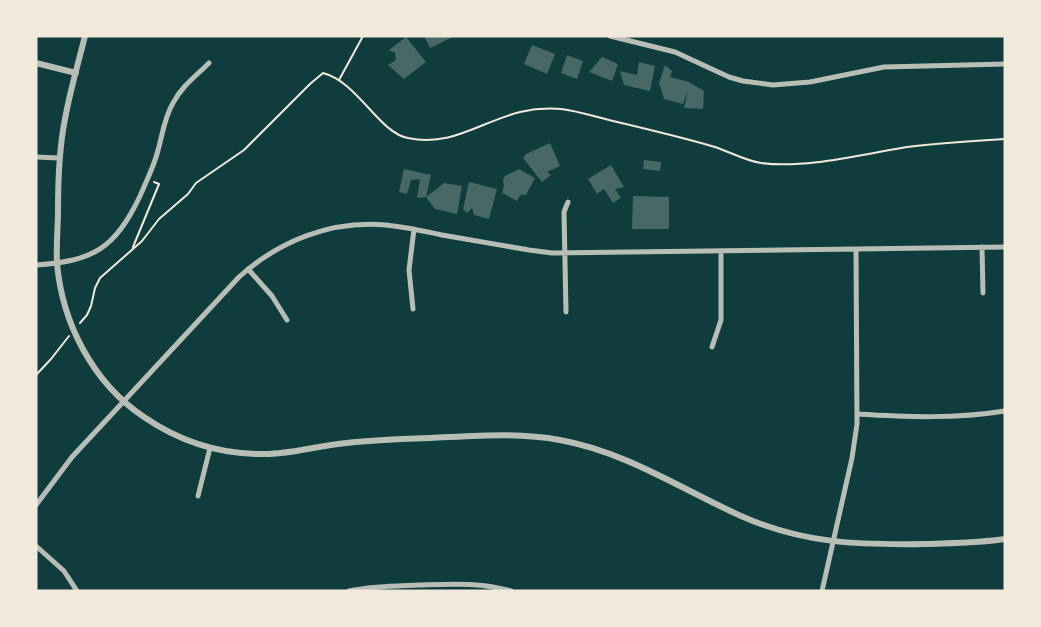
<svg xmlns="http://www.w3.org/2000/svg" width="1041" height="627" viewBox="0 0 1041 627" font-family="'Open Sans',sans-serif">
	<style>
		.building { fill: #486865 }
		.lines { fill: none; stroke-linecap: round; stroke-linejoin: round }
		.path { stroke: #f1e9da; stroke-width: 2 }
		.minor { stroke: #b8beb3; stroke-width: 5 }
		.tertiary { stroke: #b8beb3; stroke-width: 6 }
	</style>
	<rect width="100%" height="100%" fill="#0f3d3e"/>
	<!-- building -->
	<path class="building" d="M424,36H455L430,48Z
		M406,37L426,62L404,79L388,65L396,60L395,53L389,50Z
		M532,45L555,54L547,74L524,64Z
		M567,55L583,61L577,79L561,73Z
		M602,57L618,64L612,81L589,72Z
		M639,62L655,66L650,91L624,85L620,71L637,75Z
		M665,65L672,71L670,77L689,82L704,91L703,109L684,108L688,90L683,104L664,99L659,83Z
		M550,143L560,166L547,172L551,175L542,182L523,158L526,154Z
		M644,160L661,162L660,171L643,169Z
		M611,165L624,187L615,189L621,198L613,203L604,189L597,194L588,179Z
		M404,169L431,175L426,197L417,198L420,179L411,180L407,194L399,192Z
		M519,169L535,178L526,195H520L517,201L502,193L504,186L503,180L505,176Z
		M469,182L497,189L489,219L474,215L472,208L467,213L463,209Z
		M444,183L462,186L457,214L435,209L426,197Z
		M633,196L669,197V229H632Z"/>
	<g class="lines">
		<!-- path -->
		<path class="path" d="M339,80L363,36
			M133,247L159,184L154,182
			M80,323L87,315L91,306L95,288L100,278L142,241L159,219L188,194L196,183L244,150L310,84L323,73C358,82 379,133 408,138C452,147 480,122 520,112C533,109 548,108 561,109C578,111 596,117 613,121C647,129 681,137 715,147C730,152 746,161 761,163C805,169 863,154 907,147C939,143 972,141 1005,139
			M36,375L51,359L69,336"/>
		<!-- minor -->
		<path class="minor" d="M610,36L675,52L729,77L743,81L773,85L810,82L884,67L1005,64
			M36,157L59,158
			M982,247L983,293
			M36,265C93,261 115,249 140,196C146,182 153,168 157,154C162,137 164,118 173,103C181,87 196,76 209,63
			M248,269L272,296L287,320
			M413,309L409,270L414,229
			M566,312L564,212L568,202
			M712,347L721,320V251
			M857,414C907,417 955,419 1005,411
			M198,496L210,448
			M36,505L72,457L239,277C279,241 331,220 386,225C405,227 424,231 442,235C471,240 500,245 529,250L552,253L1005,247
			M36,546L64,571L77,591
			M349,591C372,586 395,586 419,585C450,584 481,582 511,591
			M822,591L852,458L857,424L856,249"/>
		<!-- tertiary -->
		<path class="tertiary" d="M85,36C78,64 70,91 65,119C59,149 58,180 58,210C58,227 56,245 57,263C62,323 93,383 144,417C179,441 218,454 261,454C287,455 312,447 338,444C369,440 399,439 430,438C474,436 517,432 560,440C626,452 681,489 741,516C804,544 859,545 926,544C953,543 979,543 1005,539
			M36,63L76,73"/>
	</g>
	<!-- border -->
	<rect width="1041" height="627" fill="none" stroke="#f1e9da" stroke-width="75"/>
</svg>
